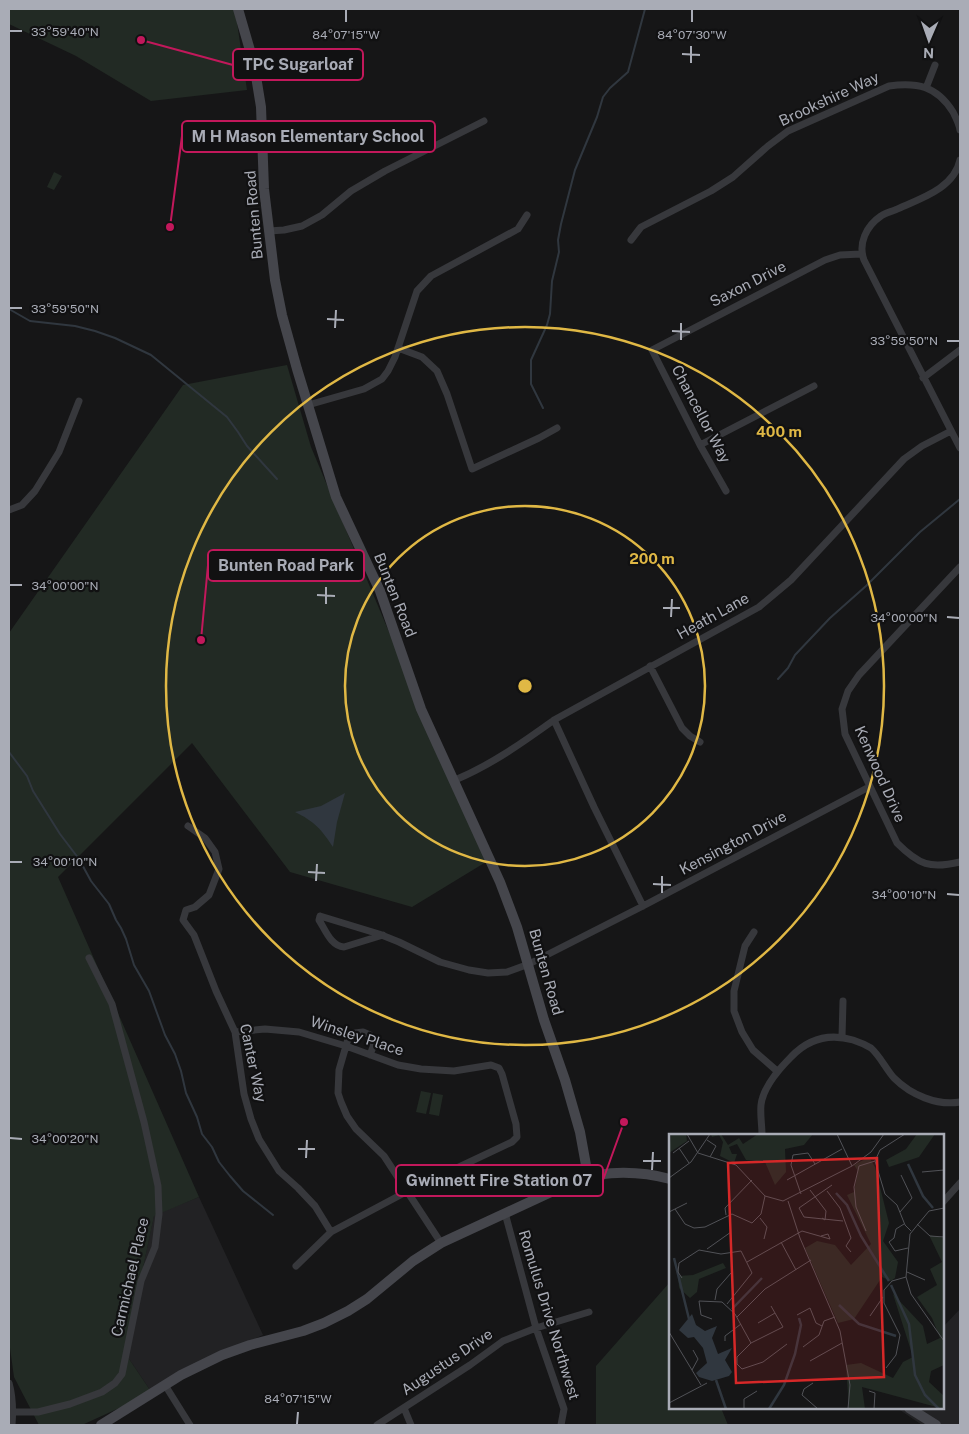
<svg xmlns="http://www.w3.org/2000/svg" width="969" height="1434" viewBox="0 0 969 1434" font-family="'Public Sans',sans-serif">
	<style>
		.built { fill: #222224 }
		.green { fill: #222a24 }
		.water { fill: #30373f }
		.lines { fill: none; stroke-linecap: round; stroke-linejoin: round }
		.stream { stroke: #30373f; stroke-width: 2 }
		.street { stroke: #37383c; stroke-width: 7 }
		.secondary { stroke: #45464c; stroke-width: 10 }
		.ticks { fill: none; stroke: #a9acb6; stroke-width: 2 }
		.ring { fill: none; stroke: #e0b845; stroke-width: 2.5 }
		.labels { text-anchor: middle; stroke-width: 4.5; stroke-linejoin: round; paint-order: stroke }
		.street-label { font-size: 15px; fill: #a9acb6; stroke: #111112 }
		.inset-river { fill: none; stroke: #30373f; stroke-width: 2.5 }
		.inset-road { fill: none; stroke: #515257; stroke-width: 1 }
		.view { fill: #d62828; fill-opacity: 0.15; stroke: #d62828; stroke-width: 2.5 }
		.inset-edge { fill: none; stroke: #a9acb6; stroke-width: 2.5 }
		.ticks-label { font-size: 12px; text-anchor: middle; fill: #a9acb6; stroke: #111112; stroke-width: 4.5; stroke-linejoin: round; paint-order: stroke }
		.centre { fill: #e0b845; stroke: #111112; stroke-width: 2.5 }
		.ring-label { font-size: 15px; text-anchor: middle; font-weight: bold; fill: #e0b845; stroke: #111112; stroke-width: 4.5; stroke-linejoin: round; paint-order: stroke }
		.leader { fill: none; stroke: #c2185b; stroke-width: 2 }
		.callout-dot { fill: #c2185b; stroke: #111112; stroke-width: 2 }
		.callout { fill: #111112; stroke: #c2185b; stroke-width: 2 }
		.callout-label { font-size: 16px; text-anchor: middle; font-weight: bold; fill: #a9acb6 }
	</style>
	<rect width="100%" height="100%" fill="#161617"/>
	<!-- built -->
	<path class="built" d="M199,1197L263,1335L207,1360L152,1393L125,1353L154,1215Z
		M960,1309V1425H922L897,1408H943V1327Z"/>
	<!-- green -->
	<path class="green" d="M9,9H235L247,90L151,101L76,56L9,24Z
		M54,172L62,176L54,190L47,187Z
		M287,365L311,447L486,862L412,907L290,872L192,743L58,877L199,1197L154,1216L125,1353L152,1393L82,1425H39L14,1377L9,1341V633L183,385Z
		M421,1091L431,1093L426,1114L416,1112Z
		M433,1093L443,1095L439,1116L429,1114Z
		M670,1282V1408H721L728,1425H596V1366Z"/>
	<!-- water -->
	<path class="water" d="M345,793L337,822L333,847C322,830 314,821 295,812L321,806Z"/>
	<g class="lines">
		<!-- stream -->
		<path class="stream" d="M9,309L30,321L75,326L95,331L115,338L151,355L227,417L238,432L247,446L277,479
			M543,408L531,384V360L547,325L550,314L552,281L559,252L558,240L561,224L575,170L597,117L603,97L610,88L628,72L645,9
			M778,679L788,668L795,655L830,618L866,586L920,532L960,499
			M9,752L27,776L33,791L60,834L79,859L91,881L109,904L116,920L121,928L126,939L134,965L149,991L165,1035L175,1054L181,1071L186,1093L197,1117L202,1134L212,1147L219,1162L230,1176L243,1191L273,1215"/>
		<!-- street -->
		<path class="street" d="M926,88L935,65
			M960,160C954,189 919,199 895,210C890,212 885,213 881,216C866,226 858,244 864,260L960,448
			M269,231L284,230L302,226L322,215L351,191L385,171L484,121
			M631,240L641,227L711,191L733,177L768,146L788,131L889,86C917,82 937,86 953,112C956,118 959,123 960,130
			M398,348L422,357L437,371L447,394L472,469L539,438L557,428
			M923,378L960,350
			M308,405L364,389L382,379L388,371L395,357L417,291L431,276L518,229L527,215
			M700,445L814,386
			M726,491L700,445L652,350L825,260L840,255L861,254
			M9,510L22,505L35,491L48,470L59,452L79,401
			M960,567L859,675L848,691L842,709L845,734L897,843C919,865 930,869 960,862
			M650,666L682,728L690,736L700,742
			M554,720L594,807L643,906
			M455,780C491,765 522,743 554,720L759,607L791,580L904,459L922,446L951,431
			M188,826L205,838L215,852L219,869L209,895L195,907L186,910L183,920L194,935L216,991L235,1032L244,1094L251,1119L259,1139L279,1171L298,1188L315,1206L331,1232
			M754,932L745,946L734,991V1011L742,1032L753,1050L777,1071
			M383,935L344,947C331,946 326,931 319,920L320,916L379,934L399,942L440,962L469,970L488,973L507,972L529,964L643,906L869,787
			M235,1032L265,1029L299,1032L346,1046L398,1065L421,1069L454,1071L491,1065L499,1068L502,1074L516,1124L517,1137L512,1142L406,1192L331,1232L296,1266
			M842,1037L843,1001
			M370,1055L373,1047V1040L370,1035L363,1032L355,1033L348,1039L339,1070L338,1093L341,1102L347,1116L356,1129L384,1156L441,1243
			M762,1135C762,1125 760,1115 761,1105C763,1087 779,1069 791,1057C809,1038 829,1033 853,1040C859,1042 866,1045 871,1048C880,1056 886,1069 894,1078C911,1095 937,1106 960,1102
			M943,1202L960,1183
			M505,1213L536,1328L564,1409L561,1425
			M9,1383C13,1397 13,1412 12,1425
			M165,1385L190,1425
			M404,1408L411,1425
			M13,1412H38L70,1404L102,1392L115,1383L122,1374L141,1281L155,1247L159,1214L158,1186L144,1122L112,1004L89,958
			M377,1425L470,1365L503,1341L536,1328L589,1312"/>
		<!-- secondary -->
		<path class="secondary" d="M238,9L254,64L261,107L264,189L275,280L282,315L297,369L336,497L380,591L421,709L500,882L517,927L544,1020L565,1080L580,1132L588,1176
			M909,1408L936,1425
			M101,1425L181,1375L222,1355L250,1345L303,1331L324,1323L348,1311L367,1299L413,1261L441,1243L577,1180C606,1170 641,1171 670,1179"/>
	</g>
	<!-- ticks -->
	<path class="ticks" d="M346,22V10M692,22V10M10,31H22M682,54L700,55M691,63V46M10,308H22M327,319L344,320M335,328L336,310M672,331L690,332M681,340V323M947,341H959M10,585H22M317,595L335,596M326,604V587M663,608H680M671,617L672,599M947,617L959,618M10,862H22M308,872L325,873M316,881L317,864M653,884L671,885M662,893V876M947,894L959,895M10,1138L22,1139M298,1149H315M306,1158L307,1140M643,1161H661M652,1170L653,1152M297,1424L298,1412"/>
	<!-- distance rings -->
	<g class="ring">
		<circle cx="525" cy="686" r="180"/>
		<circle cx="525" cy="686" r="359"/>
	</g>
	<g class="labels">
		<!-- street labels -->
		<g class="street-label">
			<text transform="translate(829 99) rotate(-25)" y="5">Brookshire Way</text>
			<text transform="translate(254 215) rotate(-95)" y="5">Bunten Road</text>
			<text transform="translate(748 284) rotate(-27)" y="5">Saxon Drive</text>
			<text transform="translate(701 414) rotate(62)" y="5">Chancellor Way</text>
			<text transform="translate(395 595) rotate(68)" y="5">Bunten Road</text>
			<text transform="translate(713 616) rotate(-29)" y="5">Heath Lane</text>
			<text transform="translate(880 774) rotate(66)" y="5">Kenwood Drive</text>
			<text transform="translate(733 843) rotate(-28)" y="5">Kensington Drive</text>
			<text transform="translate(546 972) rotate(74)" y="5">Bunten Road</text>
			<text transform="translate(357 1036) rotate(18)" y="5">Winsley Place</text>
			<text transform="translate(253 1063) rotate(78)" y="5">Canter Way</text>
			<text transform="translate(130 1277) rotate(-77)" y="5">Carmichael Place</text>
			<text transform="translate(549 1315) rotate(73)" y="5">Romulus Drive Northwest</text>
			<text transform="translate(447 1362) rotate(-34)" y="5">Augustus Drive</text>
		</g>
	</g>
	<!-- overview -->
	<g transform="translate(669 1134)">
		<rect width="275" height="275" fill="#161617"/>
		<path d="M2,0H17L18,7L0,19ZM42,0H52L59,11L70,4L74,10L89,0H144L135,11L116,15L117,38L106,51L96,28L77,26L68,10L60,13L63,20H68L65,29L51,22L54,8L50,1L43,3ZM248,0H266L250,23L220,33L217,26L237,15ZM200,23L206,33L220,89L214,107L229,128L226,144L222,147L213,143L185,185L169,189L136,114L148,107L166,111L182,131L202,110L178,61L185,58L189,37L185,31ZM260,101L275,104V231L262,237L260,248L275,262V275L193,253L196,275H180L177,231L192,229L224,244L234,228L244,223L224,160L254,192L258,210L271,204L263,184L248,163L268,151L261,135L273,128ZM54,129L57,134L30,145L28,158L21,164L10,154L9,142L24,141Z" fill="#222a24"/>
		<path d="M23,180L27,191L36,197L48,192L43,204L49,220L63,214L56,226L63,238L60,242L43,247L30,243L27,239L38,229L34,214L25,203L19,204L10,196Z" fill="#30373f"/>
		<path class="inset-river" d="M239,30L254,62L264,74M167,59L178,71L192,102L220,147M5,124L20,185M222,151L240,190L246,241L256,261L270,275M170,171L190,190L227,202M63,175L93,144M47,246L57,275M100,275L115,251L126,220L132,191L130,184"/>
		<path class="inset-road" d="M18,0L29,19M168,0L183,32M236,0L211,16L206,27L216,60L228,71L236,91L242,97M38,6L47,12L41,23M10,14L20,29M4,19L20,7M29,19L67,31L96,62L114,67L183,32L202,18L215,0M253,38L275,36M0,44L22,28L41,0M118,46L173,15M163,51L130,74L135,83L174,87M141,56L157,77L156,86L153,84M158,57L171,74L182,104L177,112L182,118M132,60L122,31L124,21L139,19L146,30M119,67L131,104L171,197L181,251L179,275M275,74L260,77L241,100L237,143L242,160L275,207M6,75L16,90L25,94L36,93L63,80L83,89L92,80L96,62M0,78L18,69M231,78L243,64L232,41M57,81L56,74L83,46M91,84L98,93L95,105M235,90L227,95L225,104L220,108L226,117L239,114M248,90L261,102L275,103M197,97L187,73L185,53L190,32L206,27M112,108L127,136M38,115L62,98M78,128L133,97L161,105L159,100L152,102M238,138L256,146M13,144L9,138L10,129L30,116L52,120L72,117L83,139L58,170M46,166L48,155L62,139M128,181L141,174L147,189L153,192M201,182L214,163M68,183L96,155L142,126M43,185L32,181L30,167L53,168L66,180L82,209L68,223V230L73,235L94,228L118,210M89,189L106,179M0,198L32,251M56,207V202L72,190M82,209L114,193L102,172M134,213L150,201L155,187L166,183M141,227L173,209M217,234L227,221L231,201L215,169V156L223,147L237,143M23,236L29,225L24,216M144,249L135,255L133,261L149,275M200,257L206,259L205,275M0,269L38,249M75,275V265L88,257"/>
		<path class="view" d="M208,24L215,243L67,249L59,29Z"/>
		<rect width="275" height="275" class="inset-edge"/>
	</g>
	<g class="ticks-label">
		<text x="65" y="36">33°59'40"N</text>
		<text x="346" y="39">84°07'15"W</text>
		<text x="692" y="39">84°07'30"W</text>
		<text x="65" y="313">33°59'50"N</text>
		<text x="904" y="345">33°59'50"N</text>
		<text x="65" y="590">34°00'00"N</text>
		<text x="904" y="622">34°00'00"N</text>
		<text x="65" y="866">34°00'10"N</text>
		<text x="904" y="899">34°00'10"N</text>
		<text x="65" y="1143">34°00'20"N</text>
		<text x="298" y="1403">84°07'15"W</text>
	</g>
	<circle cx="525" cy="686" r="8" class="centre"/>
	<g class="ring-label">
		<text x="779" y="437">400 m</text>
		<text x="652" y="564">200 m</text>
	</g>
	<!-- callouts -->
	<path class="leader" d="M141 40L233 65M170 227L182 136M201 640L208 565M624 1122L603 1180"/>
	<g class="callout-dot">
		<circle cx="141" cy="40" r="5"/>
		<circle cx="170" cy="227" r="5"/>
		<circle cx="201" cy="640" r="5"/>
		<circle cx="624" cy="1122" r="5"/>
	</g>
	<g class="callout">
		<rect x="233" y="49" width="130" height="31" rx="5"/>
		<rect x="182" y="121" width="253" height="31" rx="5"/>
		<rect x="208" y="550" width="156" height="31" rx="5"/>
		<rect x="396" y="1165" width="207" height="31" rx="5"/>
	</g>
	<g class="callout-label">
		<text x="298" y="70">TPC Sugarloaf</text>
		<text x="308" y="142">M H Mason Elementary School</text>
		<text x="286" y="571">Bunten Road Park</text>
		<text x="499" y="1186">Gwinnett Fire Station 07</text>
	</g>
	<!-- border -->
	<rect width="969" height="1434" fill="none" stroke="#a9acb6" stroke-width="20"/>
	<!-- north arrow -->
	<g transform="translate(929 40) rotate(182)" stroke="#111112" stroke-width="4" paint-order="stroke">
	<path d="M0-4L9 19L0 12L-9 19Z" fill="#a9acb6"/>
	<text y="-8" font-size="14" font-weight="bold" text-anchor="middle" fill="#a9acb6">N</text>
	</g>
</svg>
